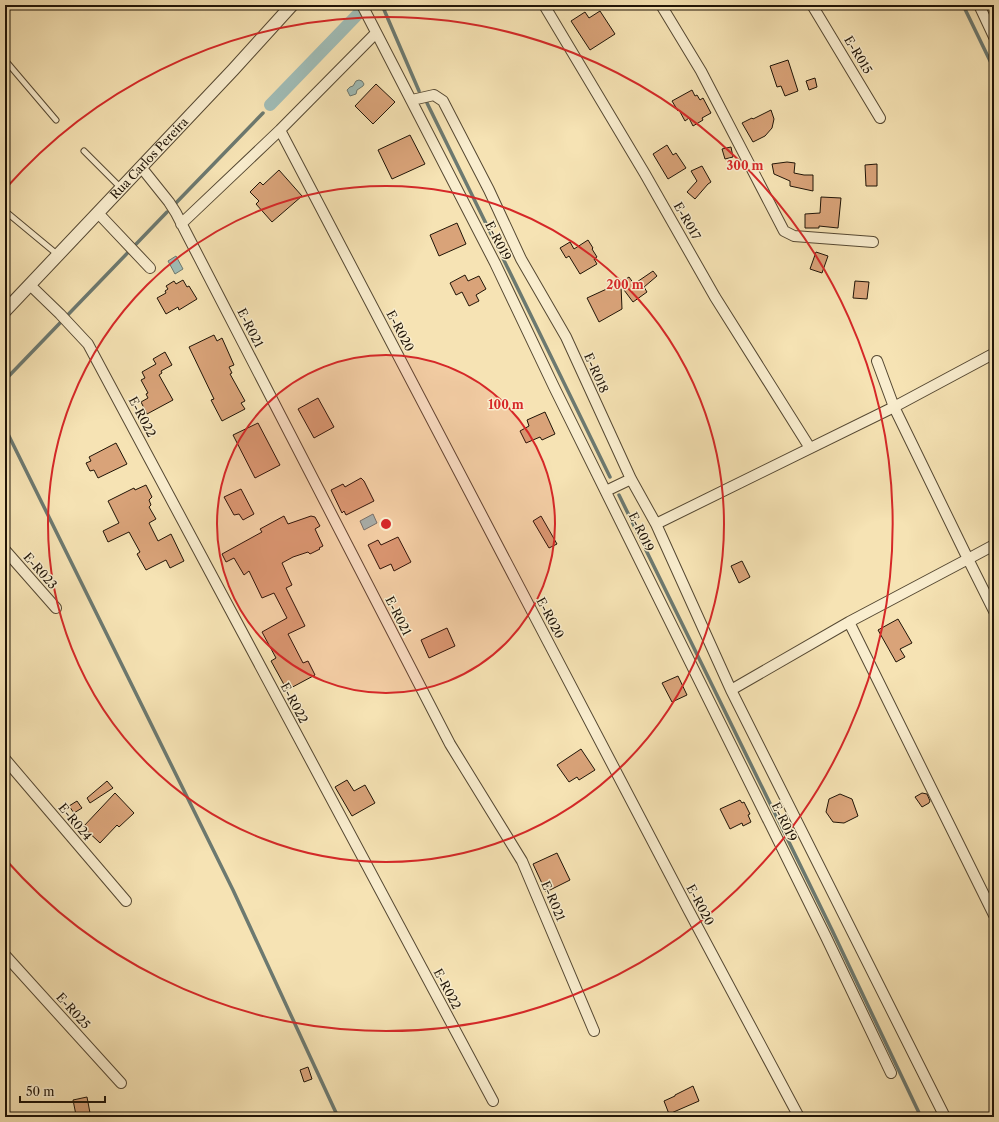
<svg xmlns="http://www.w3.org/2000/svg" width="999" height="1122" viewBox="0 0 999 1122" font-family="'Libre Caslon Text',serif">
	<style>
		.water { fill: #a0bcb6; stroke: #6c7970 }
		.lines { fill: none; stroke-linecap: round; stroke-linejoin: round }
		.stream { stroke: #6c7970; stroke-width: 3.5 }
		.canal { stroke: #a0bcb6; stroke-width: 12 }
		.building { fill: #d9a379; stroke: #1f1407 }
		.service-casing { stroke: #554832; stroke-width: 7 }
		.minor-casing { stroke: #554832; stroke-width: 12 }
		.tertiary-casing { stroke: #554832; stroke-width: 14 }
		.service { stroke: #f9edce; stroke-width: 5 }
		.minor { stroke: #f9edce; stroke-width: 10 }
		.tertiary { stroke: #f9edce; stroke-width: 12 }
		.ring { fill: none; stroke: #d62828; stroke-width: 2 }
		.labels { text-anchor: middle; stroke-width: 3; stroke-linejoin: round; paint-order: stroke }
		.street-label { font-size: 12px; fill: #1f1407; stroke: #f9edce }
		.centre { fill: #d62828; stroke: #f9edce; stroke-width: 2 }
		.ring-label { font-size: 12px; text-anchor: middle; font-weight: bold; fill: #d62828; stroke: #f9edce; stroke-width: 3; stroke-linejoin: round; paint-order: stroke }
	</style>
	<rect width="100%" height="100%" fill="#f6e3b4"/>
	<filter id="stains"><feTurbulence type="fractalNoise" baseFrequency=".005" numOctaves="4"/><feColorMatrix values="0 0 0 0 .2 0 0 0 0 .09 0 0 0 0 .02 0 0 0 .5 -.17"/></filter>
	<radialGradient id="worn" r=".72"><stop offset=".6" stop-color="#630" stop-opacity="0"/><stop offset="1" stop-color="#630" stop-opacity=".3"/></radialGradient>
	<!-- water -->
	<path class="water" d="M359,80L362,81L364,84L363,86L357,90L356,94L350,96L347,90L350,87L353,86L356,81Z
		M176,256L183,269L175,274L168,261Z
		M373,514L377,523L364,530L360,521Z"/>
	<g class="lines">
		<!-- stream -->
		<path class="stream" d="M382,5L419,91
			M963,5L994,69
			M427,103L610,477
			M173,206L263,113
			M5,380L167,212
			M5,428L233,890L338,1117
			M619,495L832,930L921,1117"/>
		<!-- canal -->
		<path class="canal" d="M270,105L360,12"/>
	</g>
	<!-- building -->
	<path class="building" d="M600,11L615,34L590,50L571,21L585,12L589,18Z
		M788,60L798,91L785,96L781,86L777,87L770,66Z
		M815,78L817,87L809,90L806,81Z
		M376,84L395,102L373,124L355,106Z
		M692,90L695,96L697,95L700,100L703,98L711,113L702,118L703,120L693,126L689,118L685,121L679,110L678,111L672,101Z
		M771,110L774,119L772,128L765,136L753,142L742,123L752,118L753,119Z
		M410,135L425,164L392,179L378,150Z
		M667,145L673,155L676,153L686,168L668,179L653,154Z
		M731,147L733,157L725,159L722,149Z
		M787,162L795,163L794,173L804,175H813V191L790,186V181L774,174L772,164Z
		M877,164V186H866L865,165Z
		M702,166L711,182L708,184L695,199L687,192L697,181L691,171Z
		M279,170L302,196L272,222L256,204L259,201L250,192L260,182L263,185Z
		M821,197L841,198L838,228L819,226V228H805V214L820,213Z
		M457,223L466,244L439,256L430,235Z
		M588,240L593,248L592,249L597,257L594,259L597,264L580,274L569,256L566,258L560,248L570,242L574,249Z
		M816,252L828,256L822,273L810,269Z
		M653,271L657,276L644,287L647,292L633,302L621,286L622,309L599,322L587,298L611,287L609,284L618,280L620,283L629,277L634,284Z
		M465,275L468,281L479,276L486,289L476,295L479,301L469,306L462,292L456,295L450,283Z
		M183,280L187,287L189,286L197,299L179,310L178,307L166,314L157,298L166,293L165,291L168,289L166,286L174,281L176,284Z
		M855,281L869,282L867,299L853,298Z
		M214,335L217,341L222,338L234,365L229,367L232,373L230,374L245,401L241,403L245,409L222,421L211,400L214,399L189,347Z
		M165,352L172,365L161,371L162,373L159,375L173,400L147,414L141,402L148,398L146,394L148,393L141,380L145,378L142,372L156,364L153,359Z
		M318,398L334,427L314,438L298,409Z
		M545,412L555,434L542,440L540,437L526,443L520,431L529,426L527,420Z
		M258,423L280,465L255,478L233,435Z
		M116,443L127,464L98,478L94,470L90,471L86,463L91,461L89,457Z
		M361,478L364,481L374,501L346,515L344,511L342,513L331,490L343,484L345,487Z
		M146,485L152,497L149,500L151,505L149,507L156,519L149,523L158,541L171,534L184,561L170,568L166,560L146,570L137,554L140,552L129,532L108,542L103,531L119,523L108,501L134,488L135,490Z
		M241,489L254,514L243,520L239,514L234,515L224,497Z
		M284,516L288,524L311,516L315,517L320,526L315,529L323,546L319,548L320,549L310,554L308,552L293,557L282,563L292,585L286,588L305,626L288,634L303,663L308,661L315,675L287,690L271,661L276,658L262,632L287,618L274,593L262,598L249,571L244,575L234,558L226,562L222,554L262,532L260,529Z
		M541,516L557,544L549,548L533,521Z
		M398,537L411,562L394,571L391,564L380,569L368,545L378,540L381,545Z
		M742,561L750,577L739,583L731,566Z
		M898,619L912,643L900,649L905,657L896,662L878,630Z
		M447,628L455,646L429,658L421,640Z
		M678,676L687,695L672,702L662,683Z
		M581,749L595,770L579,780L577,777L569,782L557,765Z
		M347,780L354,791L365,785L375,803L352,816L335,787Z
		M107,781L113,788L90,803L87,798Z
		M115,793L134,813L119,827L117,825L100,843L83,827Z
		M922,793L927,794L930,801L929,803L922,807L915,797Z
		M840,794L852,799L858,816L844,823L833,822L826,812L829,799Z
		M740,800L742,803L744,802L750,814L748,815L751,822L743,826L742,823L730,829L720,809Z
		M77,801L82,808L74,813L69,806Z
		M557,853L570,880L546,892L533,864Z
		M308,1067L312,1079L304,1082L300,1070Z
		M693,1086L699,1101L669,1114L664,1101L675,1096V1095Z
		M87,1097L90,1113L76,1115L73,1100Z"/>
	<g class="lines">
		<defs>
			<path id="service" d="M5,60L56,120
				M84,151L121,188
				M5,211L58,255"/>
			<path id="minor" d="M362,5L495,263L554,387L826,937L891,1073
				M544,5L645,174L715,297L810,448
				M661,5L701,71L784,231L794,236L873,242
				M812,5L880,118
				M979,5L994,37
				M412,100L434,95L443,101L489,190L521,259L566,337L631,479L656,524L731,690L945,1117
				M280,130L689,911L799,1117
				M141,167L169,202L176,213L450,744L522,861L594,1031
				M98,213L150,268
				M181,224L280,130L376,33
				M30,285L60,314L88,344L493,1101
				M877,361L894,407L968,559L994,545
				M606,491L631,479
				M656,524L894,407L991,355L994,360
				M5,550L56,608
				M849,622L994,915
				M731,690L849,622L968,559L994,611
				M5,759L126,901
				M5,955L121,1083"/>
			<g id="tertiary">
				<path id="s1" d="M5,311L233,70L292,5"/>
			</g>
		</defs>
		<!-- service casing -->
		<use href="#service" class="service-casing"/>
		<!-- minor casing -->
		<use href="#minor" class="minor-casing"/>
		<!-- tertiary casing -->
		<use href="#tertiary" class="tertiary-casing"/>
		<!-- service -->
		<use href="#service" class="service"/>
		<!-- minor -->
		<use href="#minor" class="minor"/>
		<!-- tertiary -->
		<use href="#tertiary" class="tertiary"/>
	</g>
	<!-- distance rings -->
	<circle cx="386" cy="524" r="169" fill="#d62828" fill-opacity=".12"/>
	<g class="ring">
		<circle cx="386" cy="524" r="169"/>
		<circle cx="386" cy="524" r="338"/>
		<path d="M6 188A507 507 0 1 1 6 860"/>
	</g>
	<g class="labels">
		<!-- street labels -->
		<g class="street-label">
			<text transform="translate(858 55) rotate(59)" y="4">E-R015</text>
			<text dy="4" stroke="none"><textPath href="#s1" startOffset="210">Rua Carlos Pereira</textPath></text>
			<text transform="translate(687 221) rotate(60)" y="4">E-R017</text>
			<text transform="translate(498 241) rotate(63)" y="4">E-R019</text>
			<text transform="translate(250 328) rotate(63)" y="4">E-R021</text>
			<text transform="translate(400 331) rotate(62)" y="4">E-R020</text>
			<text transform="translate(596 373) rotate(66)" y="4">E-R018</text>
			<text transform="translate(142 417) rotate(62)" y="4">E-R022</text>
			<text transform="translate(641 532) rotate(64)" y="4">E-R019</text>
			<text transform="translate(40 571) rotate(49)" y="4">E-R023</text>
			<text transform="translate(398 616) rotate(63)" y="4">E-R021</text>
			<text transform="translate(550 618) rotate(62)" y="4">E-R020</text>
			<text transform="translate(294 703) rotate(62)" y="4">E-R022</text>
			<text transform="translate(75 822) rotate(50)" y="4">E-R024</text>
			<text transform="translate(784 822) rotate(64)" y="4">E-R019</text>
			<text transform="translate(553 901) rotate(67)" y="4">E-R021</text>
			<text transform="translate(700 905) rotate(62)" y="4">E-R020</text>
			<text transform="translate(447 989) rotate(62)" y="4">E-R022</text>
			<text transform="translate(73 1011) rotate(48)" y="4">E-R025</text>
		</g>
	</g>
	<circle cx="386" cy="524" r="6" class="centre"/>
	<g class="ring-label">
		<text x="745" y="170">300 m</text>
		<text x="625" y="289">200 m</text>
		<text x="506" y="409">100 m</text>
	</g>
	<!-- margin -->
	<rect width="999" height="1122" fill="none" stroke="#f6e3b4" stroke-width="20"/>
	<rect x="6" y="6" width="987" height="1110" fill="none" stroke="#1f1407" stroke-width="2"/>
	<rect x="10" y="10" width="979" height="1102" fill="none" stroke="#1f1407"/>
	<!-- scale -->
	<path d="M20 1096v6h85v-6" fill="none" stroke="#1f1407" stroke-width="2"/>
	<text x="26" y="1096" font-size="12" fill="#1f1407" stroke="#f9edce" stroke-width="3" paint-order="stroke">50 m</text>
	<rect width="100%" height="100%" filter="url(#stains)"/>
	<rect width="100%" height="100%" fill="url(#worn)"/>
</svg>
